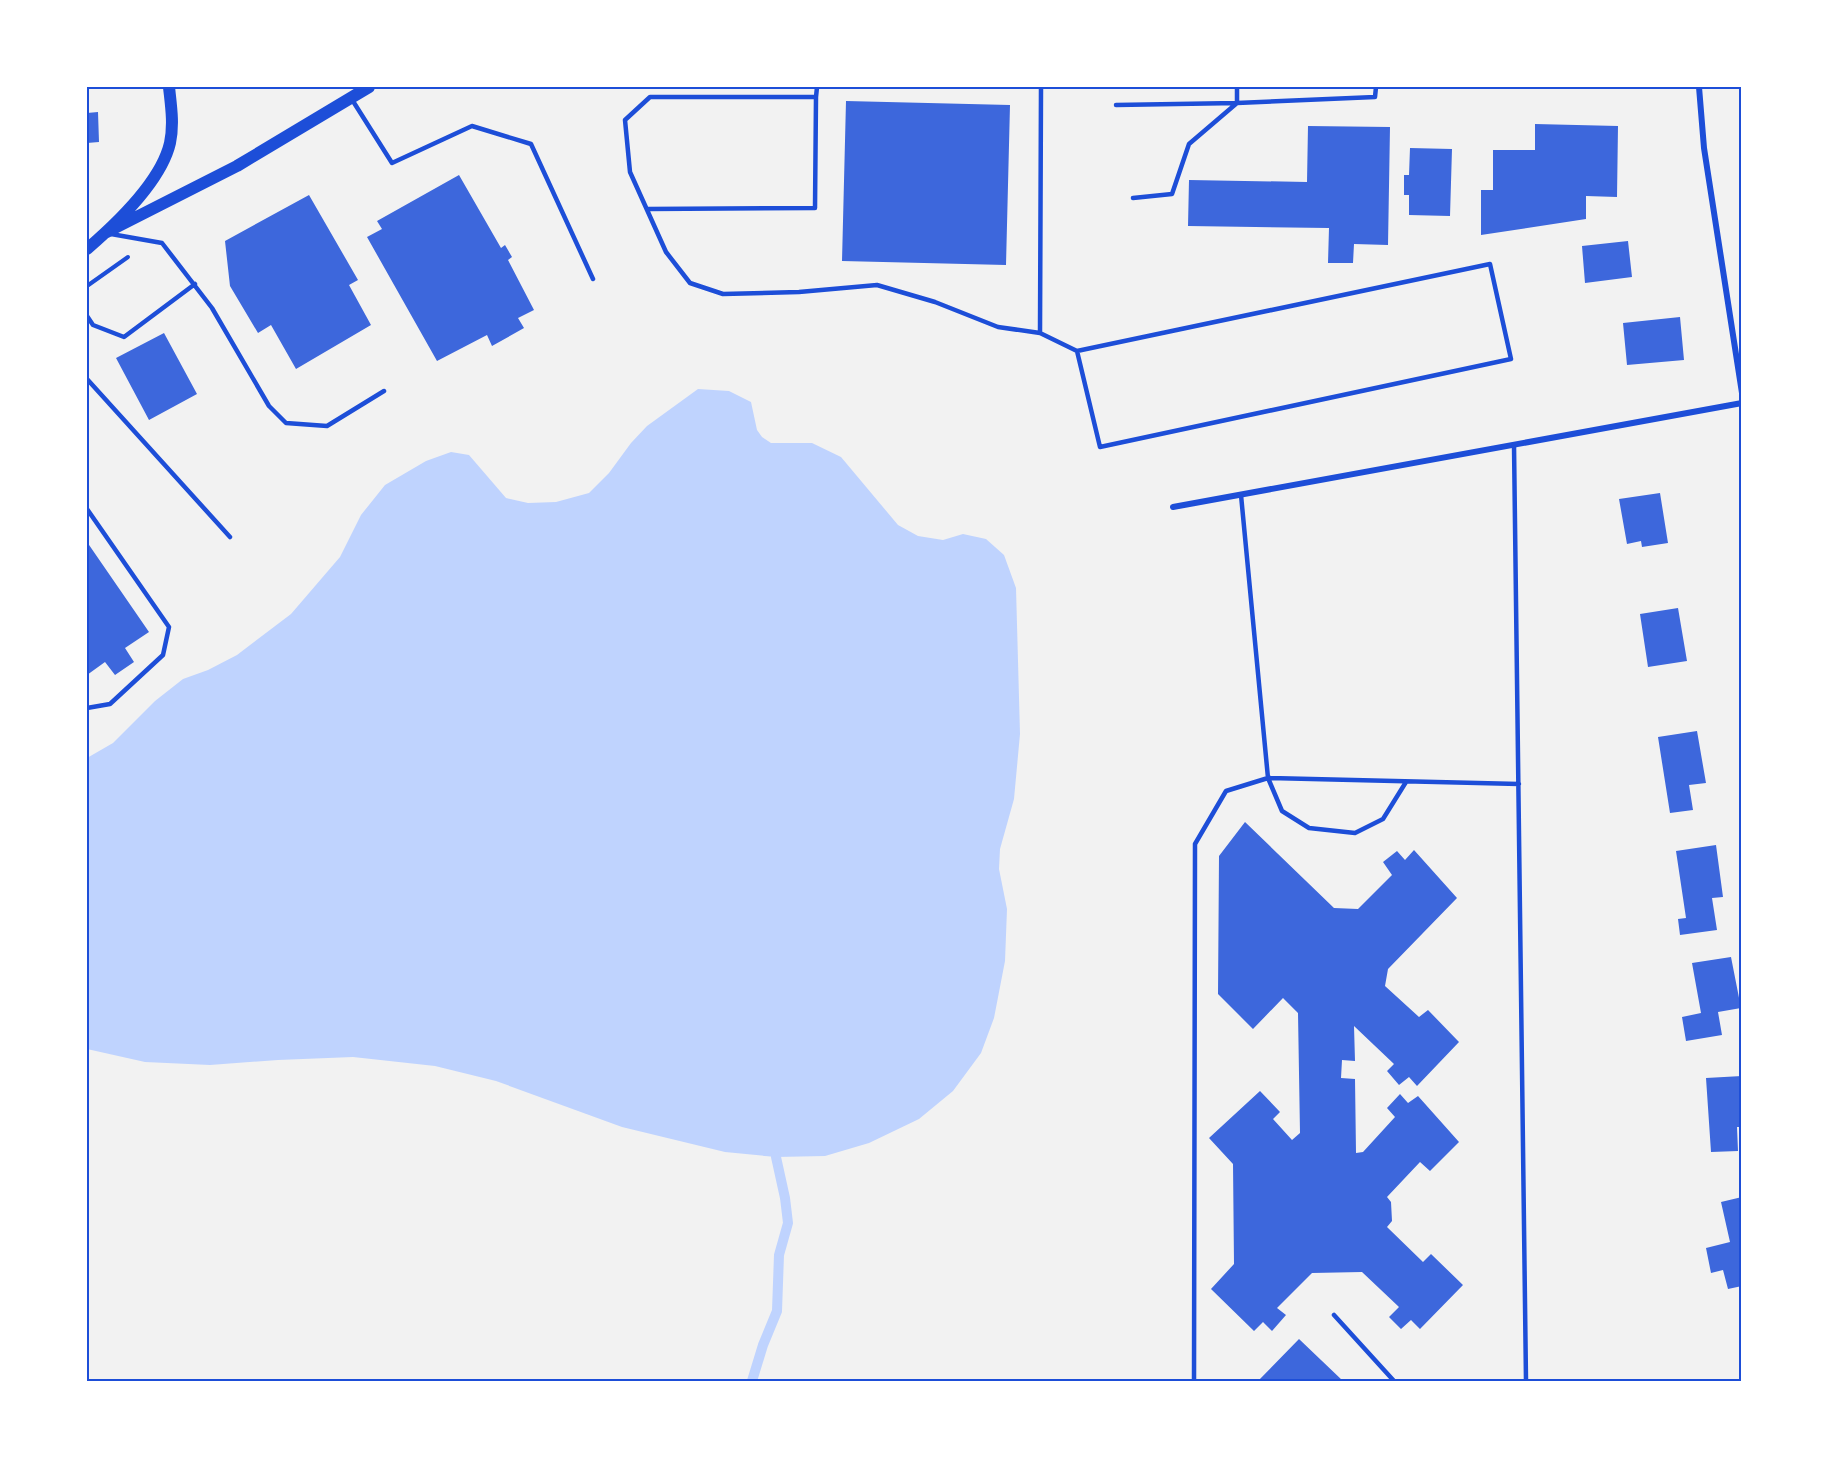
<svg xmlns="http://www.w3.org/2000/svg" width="1829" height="1468" viewBox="0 0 1829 1468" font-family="'Varela Round',sans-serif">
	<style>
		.water { fill: #bfd3fe }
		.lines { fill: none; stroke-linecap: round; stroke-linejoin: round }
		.stream { stroke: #bfd3fe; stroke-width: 10 }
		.building { fill: #3d67dc }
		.path { stroke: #1d4ed8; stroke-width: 4 }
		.service { stroke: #1d4ed8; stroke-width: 4.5 }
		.minor { stroke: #1d4ed8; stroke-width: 6 }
		.secondary { stroke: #1d4ed8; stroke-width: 12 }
		.neatline { fill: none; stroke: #1d4ed8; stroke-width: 2 }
	</style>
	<rect width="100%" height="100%" fill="#f2f2f2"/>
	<!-- water -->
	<path class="water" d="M698,389L729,391L751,402L757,430L762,437L771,443H812L841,457L898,525L918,536L943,540L963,534L986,539L1004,555L1016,588L1020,734L1014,799L1000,849L999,869L1007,909L1005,961L994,1018L981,1053L953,1091L919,1119L869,1143L825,1156L776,1157L725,1152L622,1127L496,1081L435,1066L353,1057L278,1060L210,1065L145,1062L87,1049V758L113,743L155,701L183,679L208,670L237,655L291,614L340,557L361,515L385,485L426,461L451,452L469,455L506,498L528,503L556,502L589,493L609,473L631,443L647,426Z"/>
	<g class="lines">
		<!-- stream -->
		<path class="stream" d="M752,1381L763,1345L777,1311L779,1255L788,1223L785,1198L776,1157"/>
	</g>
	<!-- building -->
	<path class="building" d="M846,101L1010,105L1006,265L842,261Z
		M98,112L99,142L87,143V113Z
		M1535,124L1618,126L1617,197L1586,196V219L1481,235V190H1493V150H1535Z
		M1308,126L1390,127L1388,245L1354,244L1353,263H1328L1329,228L1188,226L1189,180L1307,182Z
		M1410,148L1452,149L1450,216L1409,215V195H1404V175H1409Z
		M459,175L501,248L505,245L512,257L508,260L534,310L518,318L524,328L492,346L487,335L437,361L367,237L382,229L377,221Z
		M309,195L358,280L349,285L371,325L296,369L271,325L258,333L230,286L225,241Z
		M1628,241L1632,277L1585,283L1582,246Z
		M1680,317L1684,360L1627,365L1623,323Z
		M164,333L197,394L149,420L116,358Z
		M1660,493L1668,543L1642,547L1641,541L1627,544L1619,499Z
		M87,542L149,632L125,648L134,662L115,675L105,662L87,675Z
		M1678,608L1687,661L1648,667L1640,614Z
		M1697,731L1706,783L1689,785L1693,810L1670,813L1658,737Z
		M1245,822L1334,908L1358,909L1392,875L1383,862L1397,851L1405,860L1414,850L1457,898L1388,969L1385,986L1419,1017L1428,1010L1459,1042L1417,1086L1409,1077L1399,1085L1387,1071L1394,1064L1354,1026L1355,1061L1342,1060L1341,1078L1355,1079L1356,1153L1363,1152L1395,1117L1387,1108L1400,1094L1408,1103L1418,1096L1459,1142L1430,1171L1420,1162L1387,1197L1391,1202L1392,1221L1387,1227L1423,1262L1431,1254L1463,1285L1420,1329L1411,1320L1401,1329L1389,1317L1399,1307L1362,1272L1312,1273L1277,1308L1286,1315L1272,1331L1263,1322L1254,1331L1211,1289L1234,1264L1233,1164L1209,1138L1260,1091L1280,1112L1273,1119L1292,1140L1300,1133L1298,1013L1283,998L1253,1029L1218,994L1219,856Z
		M1716,845L1723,897L1712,898L1717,930L1680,935L1678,919L1686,918L1676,851Z
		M1731,957L1741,1008L1718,1012L1722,1035L1686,1041L1682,1017L1701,1013L1692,963Z
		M1742,1076V1127H1737L1738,1151L1711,1152L1706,1078Z
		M1742,1197V1286L1728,1289L1723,1270L1711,1273L1706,1248L1730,1242L1721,1202Z
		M1299,1339L1343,1381H1258Z"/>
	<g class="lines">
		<!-- path -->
		<path class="path" d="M87,286L128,257"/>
		<!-- service -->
		<path class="service" d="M817,87L816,97H650L625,120L630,172L666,252L690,283L723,294L799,292L877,285L935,302L998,327L1040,333
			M1041,87L1040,333L1077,351L1490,264L1511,359L1100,447L1077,351
			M1237,87V103L1375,97L1376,87
			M351,98L392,163L472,126L531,144L593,279
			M1116,105L1237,103L1189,144L1172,194L1133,198
			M648,209L815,208L816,97
			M111,234L162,243L212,308L269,406L286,423L327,426L384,391
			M87,316L93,325L124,337L195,284
			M87,379L230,537
			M1514,445L1526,1381
			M1241,495L1268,778L1519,784
			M87,509L169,627L163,655L110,704L87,708
			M1334,1315L1394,1381
			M1194,1381L1195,844L1226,791L1268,778L1282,811L1309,828L1355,833L1383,819L1406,782"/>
		<!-- minor -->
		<path class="minor" d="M1699,87L1704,148L1742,393
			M1173,507L1742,403"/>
		<!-- secondary -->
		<path class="secondary" d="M105,233L237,166L369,87
			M87,249C116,224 161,182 170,143C174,124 171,106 169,87"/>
	</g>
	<!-- border -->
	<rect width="1829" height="1468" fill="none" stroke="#ffffff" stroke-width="177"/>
	<rect x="88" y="88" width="1652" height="1292" class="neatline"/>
</svg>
